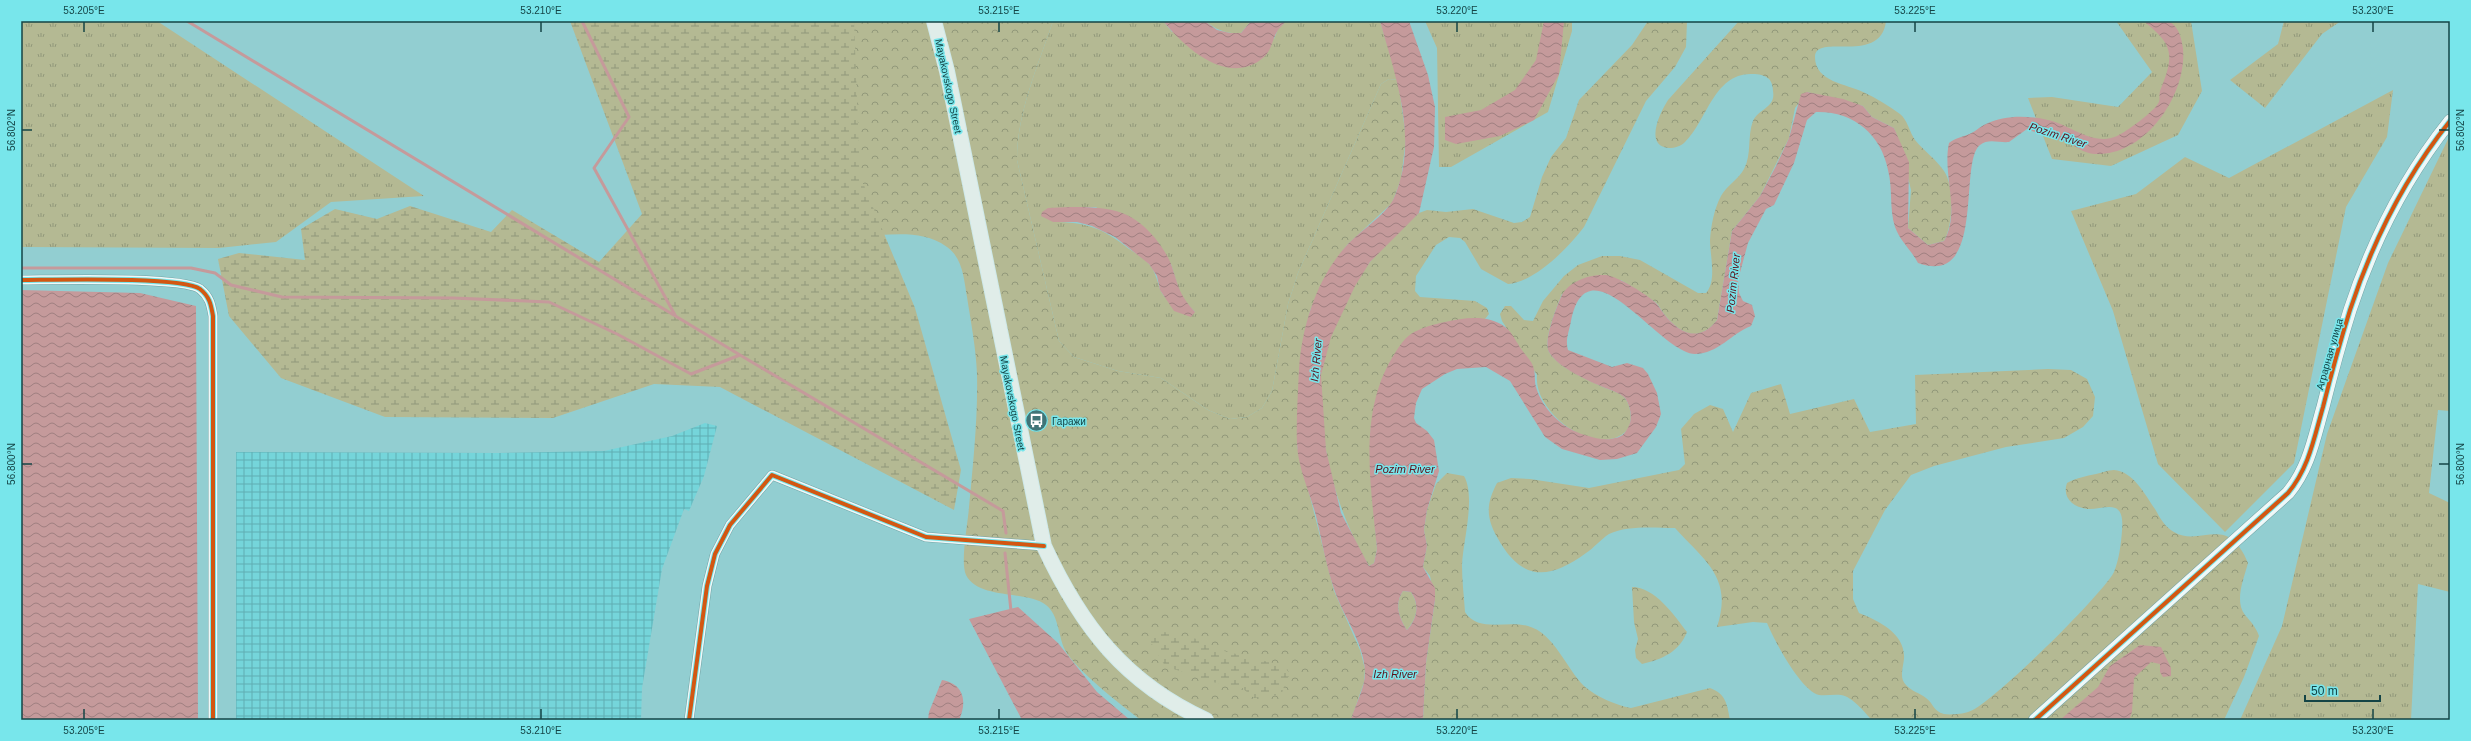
<svg xmlns="http://www.w3.org/2000/svg" width="2471" height="741" viewBox="0 0 2471 741" font-family="Arial,sans-serif">
	<style>
		.industrial { fill: url(#industrial-grid) }
		.grass { fill: url(#grass-tufts); fill-rule: evenodd }
		.forest { fill: url(#forest-crowns) }
		.wetland { fill: url(#wetland-marsh) }
		.water { fill: url(#water-waves); fill-rule: evenodd }
		.lines { fill: none; stroke-linecap: round; stroke-linejoin: round }
		.stream { stroke: #c59a9b; stroke-width: 3 }
		.street-casing { stroke: #70a2a4; stroke-width: 10 }
		.secondary-casing { stroke: #70a2a4; stroke-width: 14 }
		.primary-casing { stroke: #cee9ea; stroke-width: 16 }
		.street { stroke: #eff8f8; stroke-width: 9 }
		.secondary { stroke: #eff8f8; stroke-width: 13 }
		.primary { stroke: #e0ede9; stroke-width: 14 }
		.cycleway-casing { stroke: #78e6eb; stroke-width: 6 }
		.cycleway { stroke: #d35712; stroke-width: 4 }
		.ticks { fill: none; stroke: #144446; stroke-width: 1.5 }
		.labels { text-anchor: middle; stroke-width: 3; stroke-linejoin: round; paint-order: stroke }
		.street-label { font-size: 10px; fill: #144446; stroke: #78e6eb }
		.poi-label { font-size: 10px; fill: #144446; stroke: #78e6eb; text-anchor: start }
		.water-label { font-size: 11px; font-style: italic; fill: #5f1019; stroke: #78e6eb }
		.neatline { fill: none; stroke: #144446; stroke-width: 1.5 }
		.ticks-label { font-size: 10px; text-anchor: middle; fill: #144446 }
	</style>
	<defs>
		<pattern id="industrial-grid" width="8" height="8" patternUnits="userSpaceOnUse"><rect width="8" height="8" fill="#75d5da"/><path d="M0 4h8M4 0v8" fill="none" stroke="#5faeb3"/></pattern>
		<pattern id="grass-tufts" width="24" height="20" patternUnits="userSpaceOnUse"><rect width="24" height="20" fill="#b4b993"/><path d="M3 7l-1-3M5 7V3M7 7l1-3M15 17l-1-3M17 17v-4M19 17l1-3" fill="none" stroke="#91987a"/></pattern>
		<pattern id="forest-crowns" width="20" height="18" patternUnits="userSpaceOnUse"><rect width="20" height="18" fill="#b4b993"/><path d="M2 6a3 3 0 1 1 6 0M12 15a3 3 0 1 1 6 0" fill="none" stroke="#91987a"/></pattern>
		<pattern id="wetland-marsh" width="20" height="14" patternUnits="userSpaceOnUse"><rect width="20" height="14" fill="#b4b993"/><path d="M1 5h8M5 5V1M11 12h8M15 12V8" fill="none" stroke="#91987a"/></pattern>
		<pattern id="water-waves" width="16" height="10" patternUnits="userSpaceOnUse"><rect width="16" height="10" fill="#c59a9b"/><path d="M0 5q4-4 8 0t8 0" fill="none" stroke="#9f7f80"/></pattern>
	</defs>
	<rect width="100%" height="100%" fill="#92ced1"/>
	<!-- industrial -->
	<path class="industrial" d="M705,423L717,426L704,476L689,511L684,509L662,569L642,688L641,720H236V452L498,453L604,451L672,436Z"/>
	<!-- grass -->
	<path class="grass" d="M21,21H157L424,196L331,202L276,242L219,248L21,247Z
		M1053,21H1163L1172,32L1274,39L1278,29L1286,21H1380L1398,80L1389,79L1381,84L1298,273L1288,304L1272,391L1262,408L1247,417L1230,419L1208,410L1161,378L1118,371L1074,357L1059,341L1017,160C1017,112 1038,66 1053,21ZM1070,207H1096L1171,264L1181,297L1195,312C1182,307 1165,303 1160,289C1157,280 1155,271 1149,264C1144,258 1135,253 1129,249C1103,228 1086,222 1053,222Z
		M1205,21H1251L1241,33C1226,34 1217,30 1205,21Z
		M1425,21H1572V31L1548,112L1451,167H1439L1437,48Z
		M2116,21H2191L2202,91L2178,135L2111,166L2052,159L2028,98L2052,97L2118,107L2152,72Z
		M2284,21H2341L2322,34L2265,108L2230,80L2278,44Z
		M2393,90L2387,137L2346,207L2294,463L2225,532L2158,464L2113,311L2071,211L2136,194L2185,157L2229,178Z
		M2450,135V411L2438,410L2429,493L2450,503V592L2418,584L2411,720H2240L2282,626L2327,434L2388,263Z"/>
	<!-- forest -->
	<path class="forest" d="M763,21H1053C1038,66 1017,112 1017,160L1059,341L1074,357L1118,371L1161,378L1208,410L1230,419L1247,417L1262,408L1272,391L1288,304L1298,273L1381,84L1389,79L1398,80L1406,138L1401,179L1392,203L1347,245L1333,264L1311,308L1305,331L1300,365L1297,446L1334,591L1360,650L1365,669L1364,682L1351,720H1141C1122,706 1076,670 1065,650C1058,636 1059,615 1046,605C1026,590 979,600 966,575C960,562 968,523 969,507C973,464 978,418 977,374C976,348 971,323 967,297C964,280 963,258 947,247C926,232 903,234 879,235Z
		M1648,21H1687L1686,47L1675,67L1646,101L1584,227C1568,248 1535,282 1508,284L1481,269L1465,242L1460,238L1449,237L1436,245L1416,276L1415,291L1420,297L1475,301L1487,308L1489,314L1485,319H1471L1371,425L1370,460L1377,549L1374,563L1369,566C1335,510 1318,441 1321,375C1323,343 1350,287 1370,262C1384,244 1402,228 1419,213L1427,210L1446,212L1473,209L1514,223L1522,222L1530,217L1542,177L1551,157L1566,138L1579,100L1632,45Z
		M1739,21H1886C1881,66 1815,32 1815,57C1815,82 1847,84 1863,92C1876,98 1889,106 1900,114C1907,119 1910,133 1915,140C1924,151 1936,159 1944,171C1955,187 1953,225 1944,241L1928,245L1908,228L1911,190L1900,144L1894,128L1872,117L1863,106L1807,92L1795,108L1789,138L1760,196L1732,231L1717,320C1699,343 1681,335 1664,314C1661,310 1659,305 1655,302C1644,294 1632,287 1621,280L1562,294C1557,306 1543,340 1549,352C1557,367 1590,381 1605,388C1611,390 1620,393 1624,397C1632,406 1634,426 1624,433C1593,457 1533,412 1537,375L1502,321L1500,314L1505,306H1511L1524,320L1533,321L1543,301L1564,276L1578,265L1602,256H1620L1640,260L1698,293H1706C1717,281 1710,256 1710,240C1711,226 1714,209 1721,196C1726,186 1739,179 1744,169C1752,154 1747,136 1753,121C1759,108 1776,108 1773,91C1773,88 1772,82 1769,79C1765,75 1758,74 1753,74C1714,72 1707,121 1685,142C1681,146 1675,148 1669,148C1643,146 1661,111 1668,100Z
		M2048,369L2071,370L2087,379L2095,397L2093,416L2083,427L2064,438L2006,447L1934,466L1911,475L1885,510L1853,571V599L1859,613C1879,621 1906,634 1904,659C1903,668 1899,678 1906,685C1911,691 1920,693 1926,698C1934,704 1933,711 1944,714C1950,715 1962,714 1968,712C1989,707 2103,594 2114,572C2119,560 2121,544 2122,531C2125,496 2105,510 2087,509C2072,507 2062,497 2067,483C2076,478 2086,476 2096,474C2101,473 2108,470 2114,470C2133,471 2146,496 2155,509C2160,518 2165,527 2174,532C2201,548 2227,512 2248,563C2244,579 2234,600 2245,615C2251,622 2256,627 2259,636L2244,677L2224,720H1872C1864,712 1853,697 1841,695C1834,694 1826,696 1819,695C1801,691 1774,640 1767,623L1753,622L1717,627C1733,578 1706,562 1675,528C1655,528 1628,525 1609,534C1601,539 1594,548 1586,553C1548,581 1521,581 1497,537C1486,517 1486,504 1497,483L1511,478L1530,479L1589,488L1679,470L1685,464L1681,429L1694,414L1710,405L1723,409L1733,432L1751,393L1781,384L1790,414L1854,399L1870,432L1916,424L1915,375Z
		M1447,473L1464,476C1476,497 1463,541 1462,565C1462,581 1464,597 1465,612C1478,633 1507,620 1528,626C1554,633 1566,668 1584,686C1597,697 1615,705 1631,708L1710,688C1726,694 1727,704 1730,720H1423L1426,663L1435,600L1430,576L1423,567L1427,546L1424,530L1427,510L1436,484Z
		M1632,587C1655,587 1674,615 1687,632C1679,652 1663,659 1642,664L1636,658L1635,650L1638,639L1634,622Z
		M1403,591L1411,592C1420,606 1417,618 1407,630C1399,618 1394,604 1403,591Z"/>
	<!-- wetland -->
	<path class="wetland" d="M570,21H854L860,176L915,308L961,470L954,510L720,387L654,384L553,418L385,417L281,378L229,316L218,259L239,253L305,260L301,229L335,209L377,219L410,206L491,232L512,210L599,262L642,214Z
		M1153,630L1197,639L1220,650L1285,666L1290,675L1286,680L1282,693L1274,696L1254,698L1241,687L1212,682L1165,666L1149,639Z"/>
	<!-- water -->
	<path class="water" d="M1163,21H1205L1217,30L1230,33H1241L1251,21H1286C1284,24 1280,27 1278,30C1272,39 1272,50 1264,57C1229,88 1185,48 1163,21Z
		M1380,21H1409L1428,75L1435,107L1434,147L1419,213L1370,262L1355,286L1331,337L1321,375L1326,450L1341,513L1369,566L1374,563L1377,549C1371,486 1358,415 1392,358C1397,350 1403,339 1411,334C1420,328 1435,324 1445,322C1464,318 1488,314 1505,327C1511,331 1514,338 1518,344C1522,352 1530,358 1533,366C1536,374 1534,380 1536,387C1542,409 1563,429 1585,435C1594,438 1606,441 1615,438C1623,437 1627,431 1630,423C1632,415 1630,405 1625,398C1620,393 1611,390 1605,388C1589,381 1558,368 1549,352C1543,342 1556,308 1561,297C1568,281 1590,274 1606,275C1619,277 1646,294 1656,303C1659,306 1661,310 1664,314C1680,334 1699,343 1717,320L1732,231L1760,196L1776,166L1789,138L1801,94L1807,92L1843,99L1863,106L1872,117L1894,128L1909,162L1908,228L1928,245L1944,241C1961,211 1942,175 1949,143C1956,138 1959,138 1967,135C1974,133 1979,127 1986,124C2004,115 2027,115 2048,120C2069,124 2093,147 2117,136C2126,132 2155,111 2159,102C2160,99 2159,95 2160,91C2174,56 2175,45 2143,21C2151,21 2165,18 2170,22C2179,27 2182,40 2183,49C2187,93 2148,152 2101,154C2081,155 2078,145 2062,141C2050,137 2039,134 2027,129L2009,142C1999,143 1988,138 1980,145C1958,162 1987,288 1918,263C1912,251 1900,241 1895,227C1889,208 1893,189 1888,170C1881,134 1853,111 1816,112L1807,120L1794,163L1774,205L1766,209L1748,243L1738,280L1739,293L1743,301L1752,305L1755,316L1751,326C1732,333 1718,354 1695,354C1659,353 1588,237 1571,321C1569,332 1565,340 1568,350L1612,367L1627,363L1643,368L1648,374L1657,393L1661,414L1656,427L1637,453L1617,459L1600,460L1562,449L1545,437L1510,381L1486,367L1457,369L1445,374L1422,389L1416,403L1414,418L1416,423L1427,431L1434,440L1439,471L1427,510L1424,530L1427,546L1423,567L1435,588V600L1426,663L1423,720H1351C1355,704 1366,687 1365,670C1363,641 1343,616 1334,589C1326,565 1322,541 1316,516C1310,493 1298,468 1297,444C1296,419 1298,394 1299,369C1302,325 1317,278 1347,245C1359,232 1385,215 1393,200C1420,141 1396,79 1380,21ZM1403,591L1411,592C1420,605 1417,619 1407,630C1399,618 1394,604 1403,591Z
		M1544,21H1564L1559,74L1534,120L1500,136L1456,144L1445,140V117L1481,110L1515,90L1536,60Z
		M1070,207C1107,207 1130,208 1155,238C1161,246 1167,254 1171,264C1179,287 1178,293 1195,312L1191,317L1174,311L1160,290L1157,276L1149,264L1115,237L1092,226L1077,222H1053L1041,216L1042,212L1048,208Z
		M21,290L140,293L196,306L198,720H21Z
		M1018,607L1058,643L1097,692L1130,720H1022L969,619Z
		M2140,645L2161,647L2171,668V676L2163,677L2160,672V664L2151,662L2134,678L2132,712L2129,720H2060L2098,687L2110,666Z
		M942,680C965,684 967,703 959,720H928L929,712Z"/>
	<g class="lines">
		<!-- stream -->
		<path class="stream" d="M187,21L740,355L1003,511L1006,533
			M582,21L629,117L594,168L675,315
			M21,268H191L215,273L231,285L282,297L453,298L549,302L617,334L691,374L740,355
			M1005,553L1011,611"/>
		<defs>
			<path id="street" d="M21,280C51,280 182,276 200,289C210,297 211,305 213,316V720
				M689,720L707,586L715,554L730,525L772,475L926,537L1044,546"/>
			<path id="secondary" d="M2035,720L2288,493C2309,468 2314,438 2323,407C2331,375 2340,342 2350,310C2372,243 2406,176 2450,121"/>
			<path id="primary" d="M934,21L947,71L1044,546C1081,626 1125,683 1206,720"/>
		</defs>
		<!-- street casing -->
		<use href="#street" class="street-casing"/>
		<!-- secondary casing -->
		<use href="#secondary" class="secondary-casing"/>
		<!-- primary casing -->
		<use href="#primary" class="primary-casing"/>
		<!-- street -->
		<use href="#street" class="street"/>
		<!-- secondary -->
		<use href="#secondary" class="secondary"/>
		<!-- primary -->
		<use href="#primary" class="primary"/>
		<defs>
			<path id="cycleway" d="M21,280C51,280 182,276 200,289C210,297 211,305 213,316V720
				M689,720L707,586L715,554L730,525L772,475L926,537L1044,546
				M2035,720L2288,493C2309,468 2314,438 2323,407C2331,375 2340,342 2350,310C2372,243 2406,176 2450,121"/>
		</defs>
		<!-- cycleway casing -->
		<use href="#cycleway" class="cycleway-casing"/>
		<!-- cycleway -->
		<use href="#cycleway" class="cycleway"/>
	</g>
	<!-- ticks -->
	<path class="ticks" d="M84,22V32M541,22V32M999,22V32M1457,22V32M1915,22V32M2373,22V32M22,130H32M2439,130H2449M22,464H32M2439,464H2449M84,709V719M541,709V719M999,709V719M1457,709V719M1915,709V719M2373,709V719"/>
	<!-- icons -->
	<defs>
		<symbol id="bus-disc" viewBox="-11 -11 22 22"><circle r="9.5" fill="#407477" stroke="#78e6eb"/><path d="M-5-6H5V4H4V6H2V4H-2V6H-4V4H-5ZM-3.5-4V0h7V-4ZM-3.5 1.2v1.5H-2V1.2ZM2 1.2v1.5H3.5V1.2Z" fill="#fff"/></symbol>
	</defs>
	<g fill-rule="evenodd">
		<use href="#bus-disc" x="1024" y="408" width="25" height="25"/>
	</g>
	<g class="labels">
		<!-- street labels -->
		<g class="street-label">
			<text transform="translate(949 86) rotate(78)" y="4">Mayakovskogo Street</text>
			<text transform="translate(2329 354) rotate(-74)" y="4">Аграрная улица</text>
			<text transform="translate(1013 403) rotate(79)" y="4">Mayakovskogo Street</text>
		</g>
		<!-- poi labels -->
		<g class="poi-label">
			<text x="1052" y="425">Гаражи</text>
		</g>
		<!-- water labels -->
		<g class="water-label">
			<text transform="translate(2058 135) rotate(18)" y="4">Pozim River</text>
			<text transform="translate(1733 283) rotate(-84)" y="4">Pozim River</text>
			<text transform="translate(1316 360) rotate(-85)" y="4">Izh River</text>
			<text x="1405" y="473">Pozim River</text>
			<text x="1395" y="678">Izh River</text>
		</g>
	</g>
	<!-- border -->
	<rect width="2471" height="741" fill="none" stroke="#78e6eb" stroke-width="44"/>
	<!-- scale -->
	<path d="M2305 695v6h75v-6" fill="none" stroke="#144446" stroke-width="2"/>
	<text x="2311" y="695" font-size="12" fill="#144446" stroke="#78e6eb" stroke-width="3" paint-order="stroke">50 m</text>
	<rect x="22" y="22" width="2427" height="697" class="neatline"/>
	<g class="ticks-label">
		<text x="84" y="14">53.205°E</text>
		<text x="541" y="14">53.210°E</text>
		<text x="999" y="14">53.215°E</text>
		<text x="1457" y="14">53.220°E</text>
		<text x="1915" y="14">53.225°E</text>
		<text x="2373" y="14">53.230°E</text>
		<text transform="translate(11 130) rotate(-90)" y="4">56.802°N</text>
		<text transform="translate(2460 130) rotate(-90)" y="4">56.802°N</text>
		<text transform="translate(11 464) rotate(-90)" y="4">56.800°N</text>
		<text transform="translate(2460 464) rotate(-90)" y="4">56.800°N</text>
		<text x="84" y="734">53.205°E</text>
		<text x="541" y="734">53.210°E</text>
		<text x="999" y="734">53.215°E</text>
		<text x="1457" y="734">53.220°E</text>
		<text x="1915" y="734">53.225°E</text>
		<text x="2373" y="734">53.230°E</text>
	</g>
</svg>
